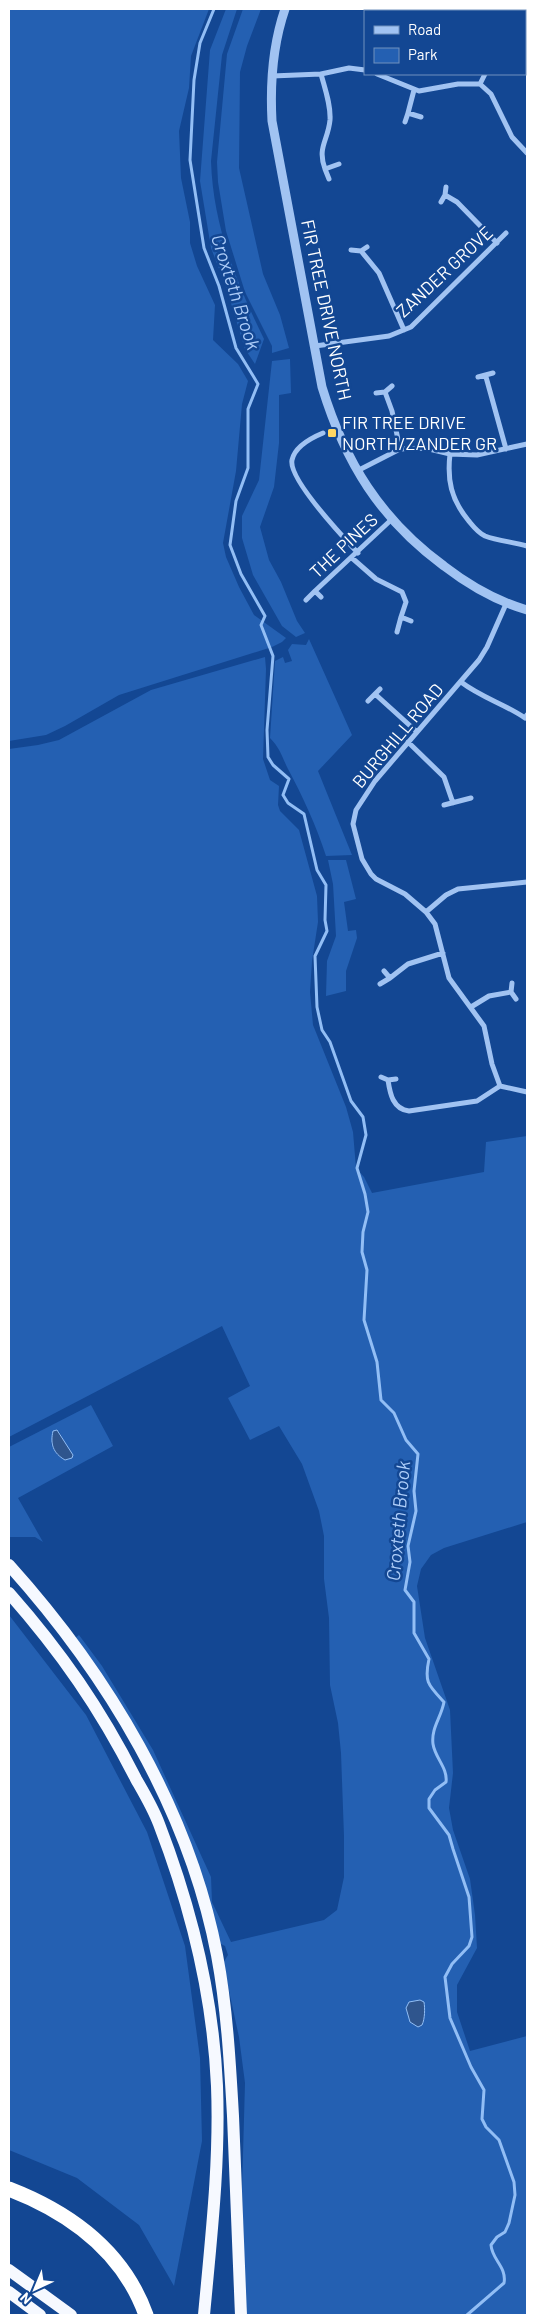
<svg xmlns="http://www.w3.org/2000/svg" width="536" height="2324" viewBox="0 0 536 2324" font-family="Barlow,sans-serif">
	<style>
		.green { fill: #2460b2; fill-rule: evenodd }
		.water { fill: #2f558d; stroke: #92bef5 }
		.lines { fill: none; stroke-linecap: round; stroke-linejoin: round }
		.stream { stroke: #92bef5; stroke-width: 3 }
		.minor { stroke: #a1c3f2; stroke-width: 5 }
		.tertiary { stroke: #a1c3f2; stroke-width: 9 }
		.trunk { stroke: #f6f9ff; stroke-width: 12 }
		.motorway { stroke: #fff; stroke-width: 15 }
		.poi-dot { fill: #ffd662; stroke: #134793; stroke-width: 2 }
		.labels { text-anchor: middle; stroke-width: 5; stroke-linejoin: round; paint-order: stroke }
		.street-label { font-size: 18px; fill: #fff; stroke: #134793 }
		.poi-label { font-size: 18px; fill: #fff; stroke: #134793; text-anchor: start }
		.water-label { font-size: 19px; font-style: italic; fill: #adcdf9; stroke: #134793 }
	</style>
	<rect width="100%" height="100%" fill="#134793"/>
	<!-- green -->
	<path class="green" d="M9,9H209L191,56L189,88L179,131L181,178L190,222V243L197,266L215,305L213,340L238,364L248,381L242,404L236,471L223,543L226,557L239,587L254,615L286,638L282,642L272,647L119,695L65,726L46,735L9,741Z
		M226,9H237L222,55L211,161C213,225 236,282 264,339L255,364L245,349L226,287L211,248L200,181L210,50Z
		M243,9H261L247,46L240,72L239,168L263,274L280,315L289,348L272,353V346L245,292L226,231L218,182L217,162L227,54Z
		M290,359L291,393L279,395V443L274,487L260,527L269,560L281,582L297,621L305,633L296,637L282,626L253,575L242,538V516L259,480L272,361Z
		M309,639L352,735L318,771L352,855L326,856C316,825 303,797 288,769C282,757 280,748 270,738L275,661L283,657L285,663L292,661L288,650L292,644L306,645Z
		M265,657L266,669L263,759L270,780L279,786L278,805L280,811L299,830L317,896L318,922L312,961L310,992L313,1025L346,1107L353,1132L356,1168L364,1177L372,1193L484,1172L486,1142L527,1136V1522L444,1548L431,1555L421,1569L417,1586L425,1638L450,1710L453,1773L449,1808L453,1830L470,1879L475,1915L477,1948L457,1985V2012L470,2051L527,2036V2315H246L242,2190L245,2083L239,2037L223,1963L228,1955L225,1946L217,1942L183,1828L74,1639L79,1635L102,1666L153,1750L211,1877L212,1902L231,1942L324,1920L337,1910L344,1877V1836L341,1753L338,1723L330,1685L329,1618L324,1579V1536L319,1511L302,1464L279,1426L250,1440L228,1398L250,1386L222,1326L9,1437V749L38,745L59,740L151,690Z
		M328,860H346L356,899L344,902L348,931L356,930L357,938L346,971V991L326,996L327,961L336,936L333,884Z
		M91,1405L113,1446L18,1498L43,1542L35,1537H9V1447ZM59,1431L68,1449L73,1455L72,1458L65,1460C58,1456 53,1451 51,1443Z
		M9,1615L86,1715L147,1832L185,1946L200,2058L202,2141L174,2286L139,2225L77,2178L9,2150Z"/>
	<!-- water -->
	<path class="water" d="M57,1430L73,1455L72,1458L65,1460C53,1453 50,1444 53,1431Z
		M420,2000L424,2002C425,2008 425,2019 422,2025L418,2027L410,2022L406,2008L409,2002Z"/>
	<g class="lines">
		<!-- stream -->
		<path class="stream" d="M214,9L200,43L194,80L190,160L204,248L219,286L236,348L258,384L248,409V468L236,501L230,545L241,574L265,616L261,625L273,656L267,730L268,757L273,765L289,779L283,795L288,803L304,814L317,870L326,885L325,920L327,931L315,956L317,1007L322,1030L330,1042L351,1101L363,1117L366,1135L357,1168L365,1194L368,1212L363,1232L362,1252L367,1270L364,1320L377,1362L381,1400L394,1413L406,1440L418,1454L414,1491L416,1511L408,1546L410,1562L405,1590L414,1602V1633L429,1659C424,1682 428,1685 444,1702C441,1718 431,1728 433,1744C435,1758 448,1768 446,1782L435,1790L429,1799V1808L449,1835L453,1849L469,1897L472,1937L469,1946L452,1964L445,1977L450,2018L471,2067L484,2090L482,2119L486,2127L499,2140L514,2182L515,2195L509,2223L505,2232L497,2237L491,2245C492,2260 507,2267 504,2283L467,2315"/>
		<!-- minor -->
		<path class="minor" d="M321,74C325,89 331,105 330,120C328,141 317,147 325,169
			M377,74L419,91L458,84H480L491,94L512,137L527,153
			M272,76L321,74L349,68L365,70
			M480,84L485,74
			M408,113L414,90
			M405,122L408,113L421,117
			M329,179L325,169L339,164
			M445,195L457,202L497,243
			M441,202L445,195L446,187
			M351,250L361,251L367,247
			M361,251L379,273L404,330
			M315,346L389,336L411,327L506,233
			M478,377L493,373
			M486,377L506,449
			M385,392L392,411L400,449
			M376,393L385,392L392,386
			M323,433C311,438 295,446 292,460C288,479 344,538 358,553
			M450,454C447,480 451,499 468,520C473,526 477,532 485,536C498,541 514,542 527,546
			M357,471L400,449L425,448L450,454L477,455L527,444
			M352,558L376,579L402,592L406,602L401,617
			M315,591L391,520
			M306,600L315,591L321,597
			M397,632L401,617L411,621
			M461,682C482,698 505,704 525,718L527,715
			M375,694L417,732
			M368,701L380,689
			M408,742L444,777L453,803
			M444,805L471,798
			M426,912L446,895L458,889L527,882
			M390,978L408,964L443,953
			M512,983L511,992L516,999
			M380,984L390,978L384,971
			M471,1007L489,996L511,992
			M381,1077L388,1080L396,1079
			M388,1080C390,1094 393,1109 409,1111L477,1101L500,1086L527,1092
			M500,1086L492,1064L484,1026L449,978L435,924L426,912L405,894L376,879L371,874L362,859L353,824L356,810L375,781L479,660L487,647L506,604"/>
		<!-- tertiary -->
		<path class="tertiary" d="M285,9C273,44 270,84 272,121L322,387C345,462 380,519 444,566C470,586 496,601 527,610"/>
		<!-- trunk -->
		<path class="trunk" d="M9,1565C107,1674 189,1809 217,1955C227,2008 230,2063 233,2116C236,2183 238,2249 241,2315
			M9,1593C61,1652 100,1708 136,1779C144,1793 153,1808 159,1824C191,1907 213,1996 217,2086C220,2162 211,2239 204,2315
			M9,2270L71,2315
			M9,2292L40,2315"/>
		<!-- motorway -->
		<path class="motorway" d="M9,2189C71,2213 123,2251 146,2315"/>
	</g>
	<!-- markers -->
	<rect class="poi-dot" x="327" y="428" width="10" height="10" rx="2.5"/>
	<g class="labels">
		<!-- street labels -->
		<g class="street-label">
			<text transform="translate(445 272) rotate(-43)" y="6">ZANDER GROVE</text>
			<text transform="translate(326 310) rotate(78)" y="6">FIR TREE DRIVE NORTH</text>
			<text transform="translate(344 546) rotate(-43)" y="6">THE PINES</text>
			<text transform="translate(398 736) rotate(-50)" y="6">BURGHILL ROAD</text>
		</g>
		<!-- poi labels -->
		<g class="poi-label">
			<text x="342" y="429">FIR TREE DRIVE<tspan x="342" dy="21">NORTH/ZANDER GR</tspan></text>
		</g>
		<!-- water labels -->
		<g class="water-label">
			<text transform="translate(236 292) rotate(72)" y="7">Croxteth Brook</text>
			<text transform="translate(398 1521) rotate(-85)" y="7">Croxteth Brook</text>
		</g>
	</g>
	<!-- border -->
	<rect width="536" height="2324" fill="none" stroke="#ffffff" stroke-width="20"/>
	<!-- legend -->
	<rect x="364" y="10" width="162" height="65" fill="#134793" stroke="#7191be"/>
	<rect x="374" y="26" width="25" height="8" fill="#a1c3f2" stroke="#7191be"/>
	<text x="408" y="35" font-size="15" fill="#ffffff">Road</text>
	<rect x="374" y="48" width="25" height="15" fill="#2460b2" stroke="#7191be"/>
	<text x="408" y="60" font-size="15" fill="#ffffff">Park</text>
	<!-- north arrow -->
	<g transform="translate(35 2289) rotate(224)" stroke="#134793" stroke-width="4" paint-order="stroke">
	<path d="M0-4L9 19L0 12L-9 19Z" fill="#ffffff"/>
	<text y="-8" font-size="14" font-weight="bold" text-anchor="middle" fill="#ffffff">N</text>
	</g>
</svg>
